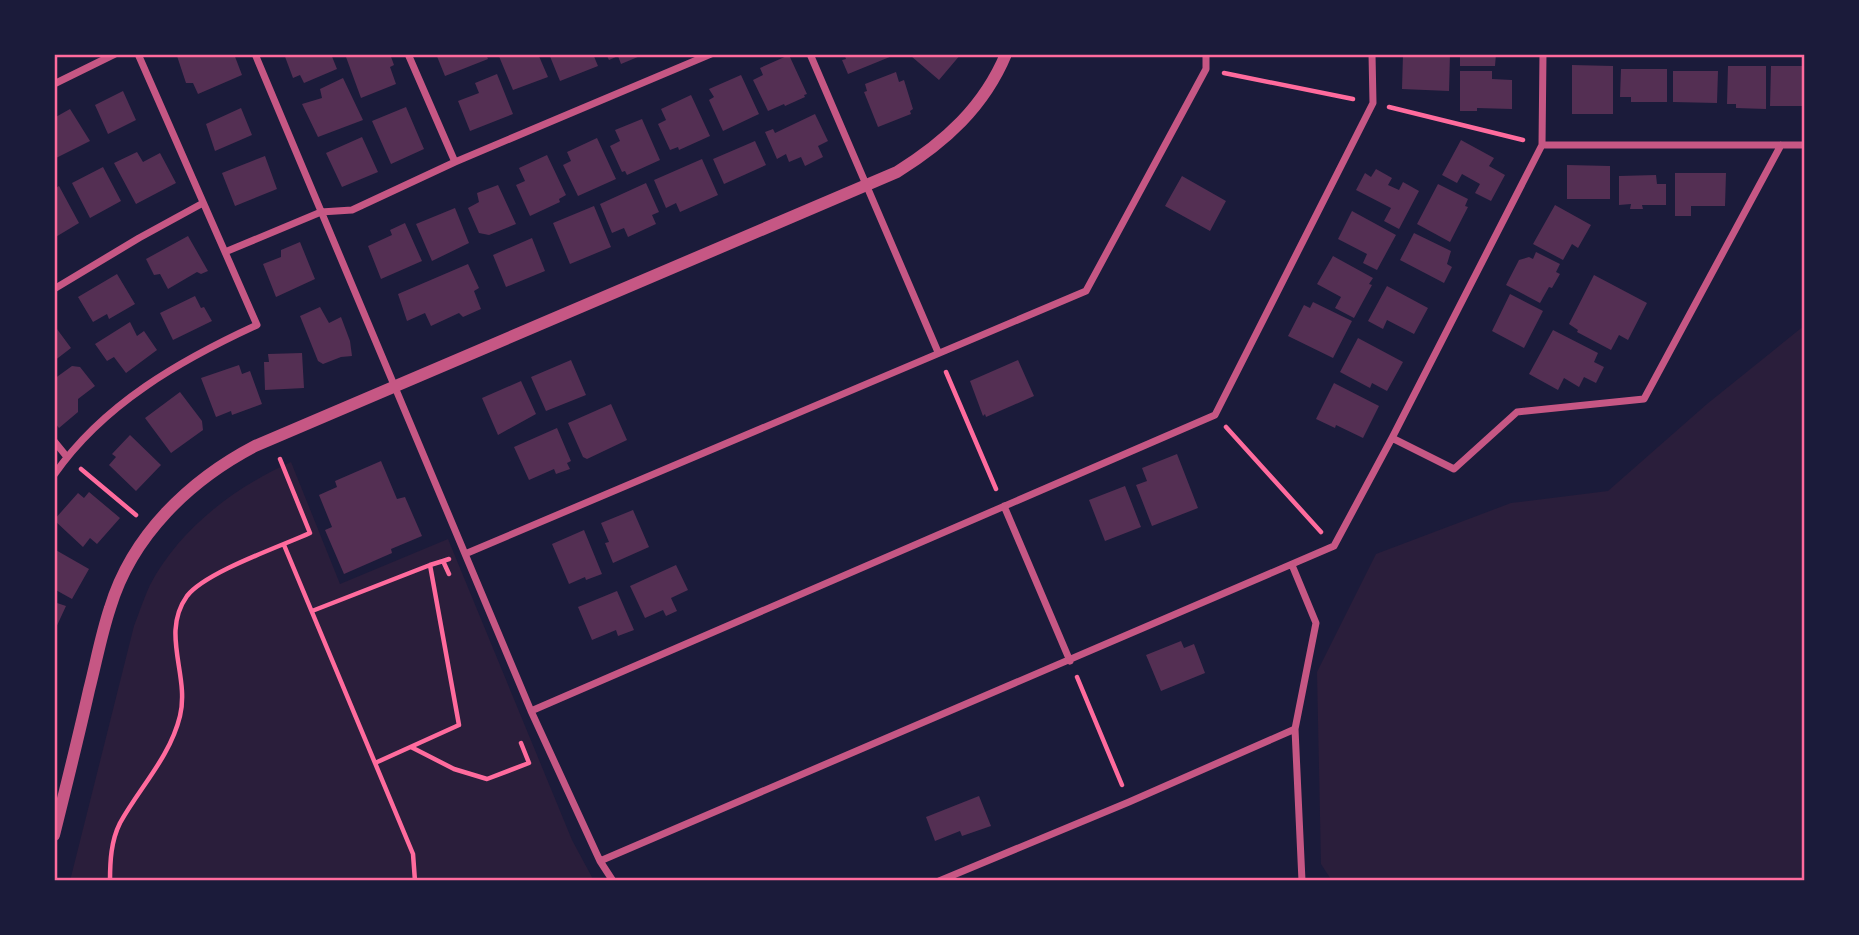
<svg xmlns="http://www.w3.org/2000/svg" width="1859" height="935" viewBox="0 0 1859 935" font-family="'Noto Sans',sans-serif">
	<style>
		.green { fill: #2a1e3b }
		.building { fill: #542f53 }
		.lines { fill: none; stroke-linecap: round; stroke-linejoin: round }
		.path { stroke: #ff6b9d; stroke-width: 4.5 }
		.minor { stroke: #c65784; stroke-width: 7 }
		.tertiary { stroke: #c65784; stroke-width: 12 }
		.neatline { fill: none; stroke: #ff6b9d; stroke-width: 2.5 }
	</style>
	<rect width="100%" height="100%" fill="#1b1b3a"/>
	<!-- green -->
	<path class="green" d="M1805,325V881H1332L1321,864L1317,672L1376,554L1511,503L1608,491L1707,404Z
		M291,462L340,584L448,539L572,840L594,881H70L134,626C139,613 144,598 150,585C180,528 234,488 291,462Z"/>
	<!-- building -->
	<path class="building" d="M181,54H234L242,75L198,94L193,83H186L177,56Z
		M284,54H331L337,69L304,83L300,75L293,78Z
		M353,54H390L394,65L390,67L396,84L361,98L346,57Z
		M436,54H486L488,59L445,76Z
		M498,54H538L548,77L513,90Z
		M549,54H593L598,66L560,81Z
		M606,54H645L621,64L618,56L609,60Z
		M844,54H897L848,74L842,60L846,59Z
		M913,54H961L939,80L911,56Z
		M1403,54H1450L1449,91L1402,89Z
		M1460,54H1496L1495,66H1460Z
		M789,55L807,94L804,95L805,97L785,106L784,104L768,111L753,80L763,75L760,68Z
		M1572,65L1613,66V114H1572Z
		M1728,66H1766V109L1736,108V104H1727Z
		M1771,66H1805V106H1770Z
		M1621,69H1667V102H1631V97H1620Z
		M1460,71H1492V79L1512,80V109L1477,108V111H1460Z
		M1673,71H1718L1717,103L1673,102Z
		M896,72L899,82L904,80L913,109L910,111L911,114L878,127L864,92L867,91L865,84Z
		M497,74L513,114L470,131L458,101L479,93L475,83Z
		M741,75L759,114L723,131L709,100L714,97L709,89Z
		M343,78L363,120L318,137L302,104L322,98L320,89Z
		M123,91L136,120L108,134L95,105Z
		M691,95L710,136L679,150L678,147L670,150L658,124L666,120L661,109Z
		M406,107L424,149L391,164L372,121Z
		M241,108L252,135L215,151L206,124Z
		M70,109L90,141L54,159V118Z
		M815,114L828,141L818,146L823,157L805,166L801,157L789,162L786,154L777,159L765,132L773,129L775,133Z
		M642,119L660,160L627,175L625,171L622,172L610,146L620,141L615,130Z
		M362,137L378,172L342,187L326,153Z
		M597,138L616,179L578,196L563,165L571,161L567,152Z
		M1461,140L1494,158L1489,166L1505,175L1491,201L1475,193L1480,184L1462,174L1457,183L1442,175Z
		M755,141L766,165L724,184L713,159Z
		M137,152L143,162L160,153L176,183L136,204L114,163Z
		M547,155L566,195L559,199L560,202L530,216L516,185L525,181L519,168Z
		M265,156L277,189L235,206L222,173Z
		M702,159L718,195L680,212L676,203L666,208L654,180Z
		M1567,165L1610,166V199H1567Z
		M103,167L121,201L90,218L72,183Z
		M1376,169L1392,178L1388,185L1399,190L1403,182L1419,191L1399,229L1384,221L1391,208L1356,190L1365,173L1371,177Z
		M1675,173H1726L1725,206H1691V216H1675Z
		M1656,175L1657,184H1666V205H1642L1643,209H1630L1631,204L1619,205V176Z
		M1182,176L1226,201L1210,231L1165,206Z
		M646,183L659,212L652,215L656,224L628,237L624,228L612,233L600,204Z
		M1438,184L1468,199L1465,206L1468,207L1450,242L1417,224Z
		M498,185L516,224L489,235L479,233L468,208L479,202L477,193Z
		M59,186L79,223L54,238V189Z
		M1555,205L1591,225L1578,248L1572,244L1563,260L1533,244Z
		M594,206L611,247L570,264L553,223Z
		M455,208L469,243L432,261L416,224Z
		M1352,211L1396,235L1377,270L1363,263L1367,254L1338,239Z
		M405,223L422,261L381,279L368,246L392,235L390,230Z
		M1414,233L1451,251L1447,264L1452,267L1444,283L1400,260Z
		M188,236L208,271L201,274L197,272L168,289L160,274L154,275L146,259Z
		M532,238L545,271L506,287L493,255Z
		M300,242L315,279L276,297L263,264L281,257V250Z
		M1536,252L1560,264L1556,272L1560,274L1552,288L1549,287L1540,303L1506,285L1519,260L1529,257L1533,259Z
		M1333,256L1373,278L1369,284L1372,285L1354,318L1335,308L1341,297L1317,284Z
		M468,264L479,288L474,291L481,309L463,317L459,313L431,326L425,313L407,321L398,294Z
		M117,274L135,304L109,319L107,314L93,322L78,297Z
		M1594,275L1647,303L1628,340L1619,335L1611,350L1577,332L1578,330L1569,324Z
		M1387,286L1428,308L1414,334L1387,320L1383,329L1368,321Z
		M1510,294L1543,311L1524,348L1492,331Z
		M195,296L201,308L204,307L212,321L173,340L160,313Z
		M1313,302L1352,321L1333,358L1288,336L1304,305L1310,308Z
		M320,307L329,323L341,317L350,341L352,356L341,357L323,364L318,361L300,316Z
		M130,322L137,336L144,331L157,350L126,373L114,357L107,361L95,344Z
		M54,325L71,348L54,361Z
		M1553,330L1598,353L1594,362L1604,367L1596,383L1584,377L1579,387L1564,378L1558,390L1529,374Z
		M1358,338L1403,362L1387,391L1372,383L1370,388L1340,372Z
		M302,353L304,388L265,390L264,362H269L268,354Z
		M571,360L586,395L546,411L531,377Z
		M1018,360L1034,396L986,417L985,414L983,416L970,381Z
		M239,365L242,374L250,371L262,404L232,415L231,411L216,417L201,378Z
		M72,366L80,367L95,386L78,399V412L59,428L54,422V379Z
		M521,381L536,414L498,435L482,398Z
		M1334,383L1379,406L1363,438L1336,425L1335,428L1316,419Z
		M180,392L202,421L203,430L171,453L145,418Z
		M611,404L627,440L587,459L583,457L568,423Z
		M557,428L571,461L567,463L570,469L556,474L554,469L529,480L514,447Z
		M130,435L161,465L136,491L109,465L116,457L112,454Z
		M1177,454L1198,508L1152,526L1136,485L1147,481L1142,468Z
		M381,461L397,499L405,497L422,536L391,549L392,553L344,574L325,530L332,527L319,495L337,487L335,481Z
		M1125,486L1141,527L1105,541L1089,500Z
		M89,492L120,518L97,544L90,538L83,547L54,520L78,493L84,498Z
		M633,510L649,547L613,563L605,543L609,542L601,523Z
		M584,530L602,574L586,580L585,577L569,584L552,544Z
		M54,549L89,569L72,599L54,589Z
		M676,565L688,590L671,598L677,611L666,616L663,610L645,618L630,586Z
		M617,591L634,630L618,636L616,630L592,640L578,607Z
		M54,602L66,606L54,632Z
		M1181,641L1184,648L1194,644L1205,673L1161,691L1146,655Z
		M979,796L991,826L962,836L960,831L935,841L926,817Z"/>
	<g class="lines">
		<!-- path -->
		<path class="path" d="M1224,73L1353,99
			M1389,107L1523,140
			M946,372L996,489
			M1226,427L1321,532
			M81,469L136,515
			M284,545L413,854L415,881
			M449,559L443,561L449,574
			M312,611L430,565
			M1077,677L1122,785
			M411,747L454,769L487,779L529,763L521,743
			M375,763L459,725L430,565L443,561
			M110,881C110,861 111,841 120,823C140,787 170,757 180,716C190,675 160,634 187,596C206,572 279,547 310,533L280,459"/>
		<!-- minor -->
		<path class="minor" d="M255,54L531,711L600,861L613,881
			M408,54L455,162
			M810,54L938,352
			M54,84L115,54
			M1542,145H1805
			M225,252L321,212L352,210L455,162L711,54
			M54,289L139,238L203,203
			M1392,438L1454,469L1517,412L1644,399L1781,145
			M54,441L67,457
			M54,475C103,404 181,360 257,325L138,54
			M1004,506L1070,661
			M465,554L1086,291L1206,69V54
			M1292,565L1316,623L1295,729L1302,881
			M531,711L1215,415L1373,103L1372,54
			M600,861L1334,546L1392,438L1542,145L1543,54
			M939,881L1129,802L1295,729"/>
		<!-- tertiary -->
		<path class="tertiary" d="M54,835C66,787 78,739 89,690C96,663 101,635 110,608C132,535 190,480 255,446L897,172C945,142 984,107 1006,54"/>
	</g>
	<!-- border -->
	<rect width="1859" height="935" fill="none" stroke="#1b1b3a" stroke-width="112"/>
	<rect x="56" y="56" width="1747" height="823" class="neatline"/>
</svg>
